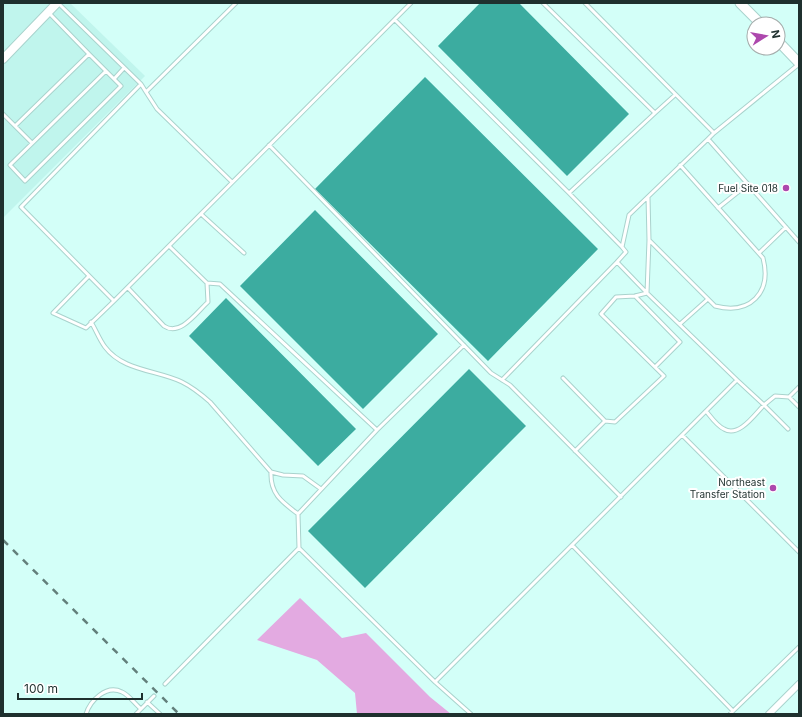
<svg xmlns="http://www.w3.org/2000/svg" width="802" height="717" viewBox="0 0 802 717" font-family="Inter,sans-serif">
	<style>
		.built { fill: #c0f5ed }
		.green { fill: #e3aae1 }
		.water { fill: #3caca0 }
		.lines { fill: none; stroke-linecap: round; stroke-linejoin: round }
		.service-casing { stroke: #a9d3cd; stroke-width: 5 }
		.minor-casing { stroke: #a9d3cd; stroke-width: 8 }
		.tertiary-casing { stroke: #a9d3cd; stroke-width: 10 }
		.secondary-casing { stroke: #a9d3cd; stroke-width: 11 }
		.service { stroke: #fff; stroke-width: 3 }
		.minor { stroke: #fff; stroke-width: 6 }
		.tertiary { stroke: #fff; stroke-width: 8 }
		.secondary { stroke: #fff; stroke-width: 9 }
		.rail { stroke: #637f7b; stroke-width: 2.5; stroke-dasharray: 7 7; stroke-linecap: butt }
		.poi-dot { fill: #ad48ad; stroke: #fff; stroke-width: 1.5 }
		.labels { text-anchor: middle; stroke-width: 4; stroke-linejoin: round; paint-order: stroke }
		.poi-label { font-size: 10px; fill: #1f302e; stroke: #fff; text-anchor: end }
	</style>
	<rect width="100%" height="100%" fill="#d3fff8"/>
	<!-- built -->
	<path class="built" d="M3,3H70L145,76L3,218Z"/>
	<!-- green -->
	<path class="green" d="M300,598L342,638L366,633L430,697L451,714H357L355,693L317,660L257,640Z"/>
	<!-- water -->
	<path class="water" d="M480,3H519L629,114L567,176L438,46Z
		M425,77L598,249L488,361L315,189Z
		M315,210L438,334L363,409L240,286Z
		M226,298L356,429L318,466L189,336Z
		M469,369L526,426L365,588L308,531Z"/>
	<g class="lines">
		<defs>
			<path id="service" d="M58,3L141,84L146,92L236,3
				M543,3L655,113L675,95
				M585,3L714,133L799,64
				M49,13L89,54
				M395,20L569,193L655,113
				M114,79L124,68
				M141,84L21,207L114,301L411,3
				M146,92L157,109L232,182
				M3,114L15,126L89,54L121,86L25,181L10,165L106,71
				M15,126L32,143
				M714,133L708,139L799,242
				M269,145L491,373L510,385L621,497
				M569,193L622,247L629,215L708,139
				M648,197L649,240L647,293L737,380
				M718,208L748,184
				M201,214L244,253
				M649,240L715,306C750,315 772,293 763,258L680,165
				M759,253L786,227
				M89,276L53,313L86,328L114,301
				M207,283L220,284L377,430
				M128,288L164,326C180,337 197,312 208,302L207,283L169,246
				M635,296L680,342L655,367
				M91,322C96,330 99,339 105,347C123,371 157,370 182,382C192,387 201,394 210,402L271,472C270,494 282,502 298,514
				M680,324L708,299
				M464,345L377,430L298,514L299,548L435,682L471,714
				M563,378L605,421L615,422L664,376L601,314L616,297L635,296L647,293L617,262L626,252L622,247
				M502,380L617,262
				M789,397L799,407
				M706,411C711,417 717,426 724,429C739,438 755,414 764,405L788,429
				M682,435L799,552
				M575,451L605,421
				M271,472L283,475L303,476L321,489
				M572,545L733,711
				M435,682L737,380L764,405L775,396L789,397L799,387
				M165,684L299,548
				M147,702L160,714
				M86,714C90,701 106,684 122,692C129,695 135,704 141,709
				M136,714L154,696
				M730,714L799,647"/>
			<path id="minor" d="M769,714L799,684"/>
			<path id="tertiary" d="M3,59L57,3"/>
			<path id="secondary" d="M740,3L761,24
				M778,41L799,63"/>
		</defs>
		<!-- service casing -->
		<use href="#service" class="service-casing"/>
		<!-- minor casing -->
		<use href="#minor" class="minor-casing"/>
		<!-- tertiary casing -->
		<use href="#tertiary" class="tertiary-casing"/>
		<!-- secondary casing -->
		<use href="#secondary" class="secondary-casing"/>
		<!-- service -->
		<use href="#service" class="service"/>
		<!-- minor -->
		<use href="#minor" class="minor"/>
		<!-- tertiary -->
		<use href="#tertiary" class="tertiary"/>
		<!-- secondary -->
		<use href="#secondary" class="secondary"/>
		<!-- rail -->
		<path class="rail" d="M3,540L179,714"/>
	</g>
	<!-- markers -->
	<g class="poi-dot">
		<circle cx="786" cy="188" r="4"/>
		<circle cx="773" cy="488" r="4"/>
	</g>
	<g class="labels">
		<!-- poi labels -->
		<g class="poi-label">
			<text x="778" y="192">Fuel Site 018</text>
			<text x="765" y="486">Northeast<tspan x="765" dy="12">Transfer Station</tspan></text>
		</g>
	</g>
	<!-- border -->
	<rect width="802" height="717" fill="none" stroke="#1f302e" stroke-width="8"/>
	<!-- north arrow -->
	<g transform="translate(766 36) rotate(79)"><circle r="19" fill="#ffffff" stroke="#a5acab"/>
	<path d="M0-3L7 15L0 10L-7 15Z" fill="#ad48ad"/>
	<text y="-6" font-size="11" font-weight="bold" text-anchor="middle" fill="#1f302e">N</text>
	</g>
	<!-- scale -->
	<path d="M18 693v6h124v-6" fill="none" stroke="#1f302e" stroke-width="2"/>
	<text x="24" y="693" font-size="12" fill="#1f302e" stroke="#ffffff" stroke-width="3" paint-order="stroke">100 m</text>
</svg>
